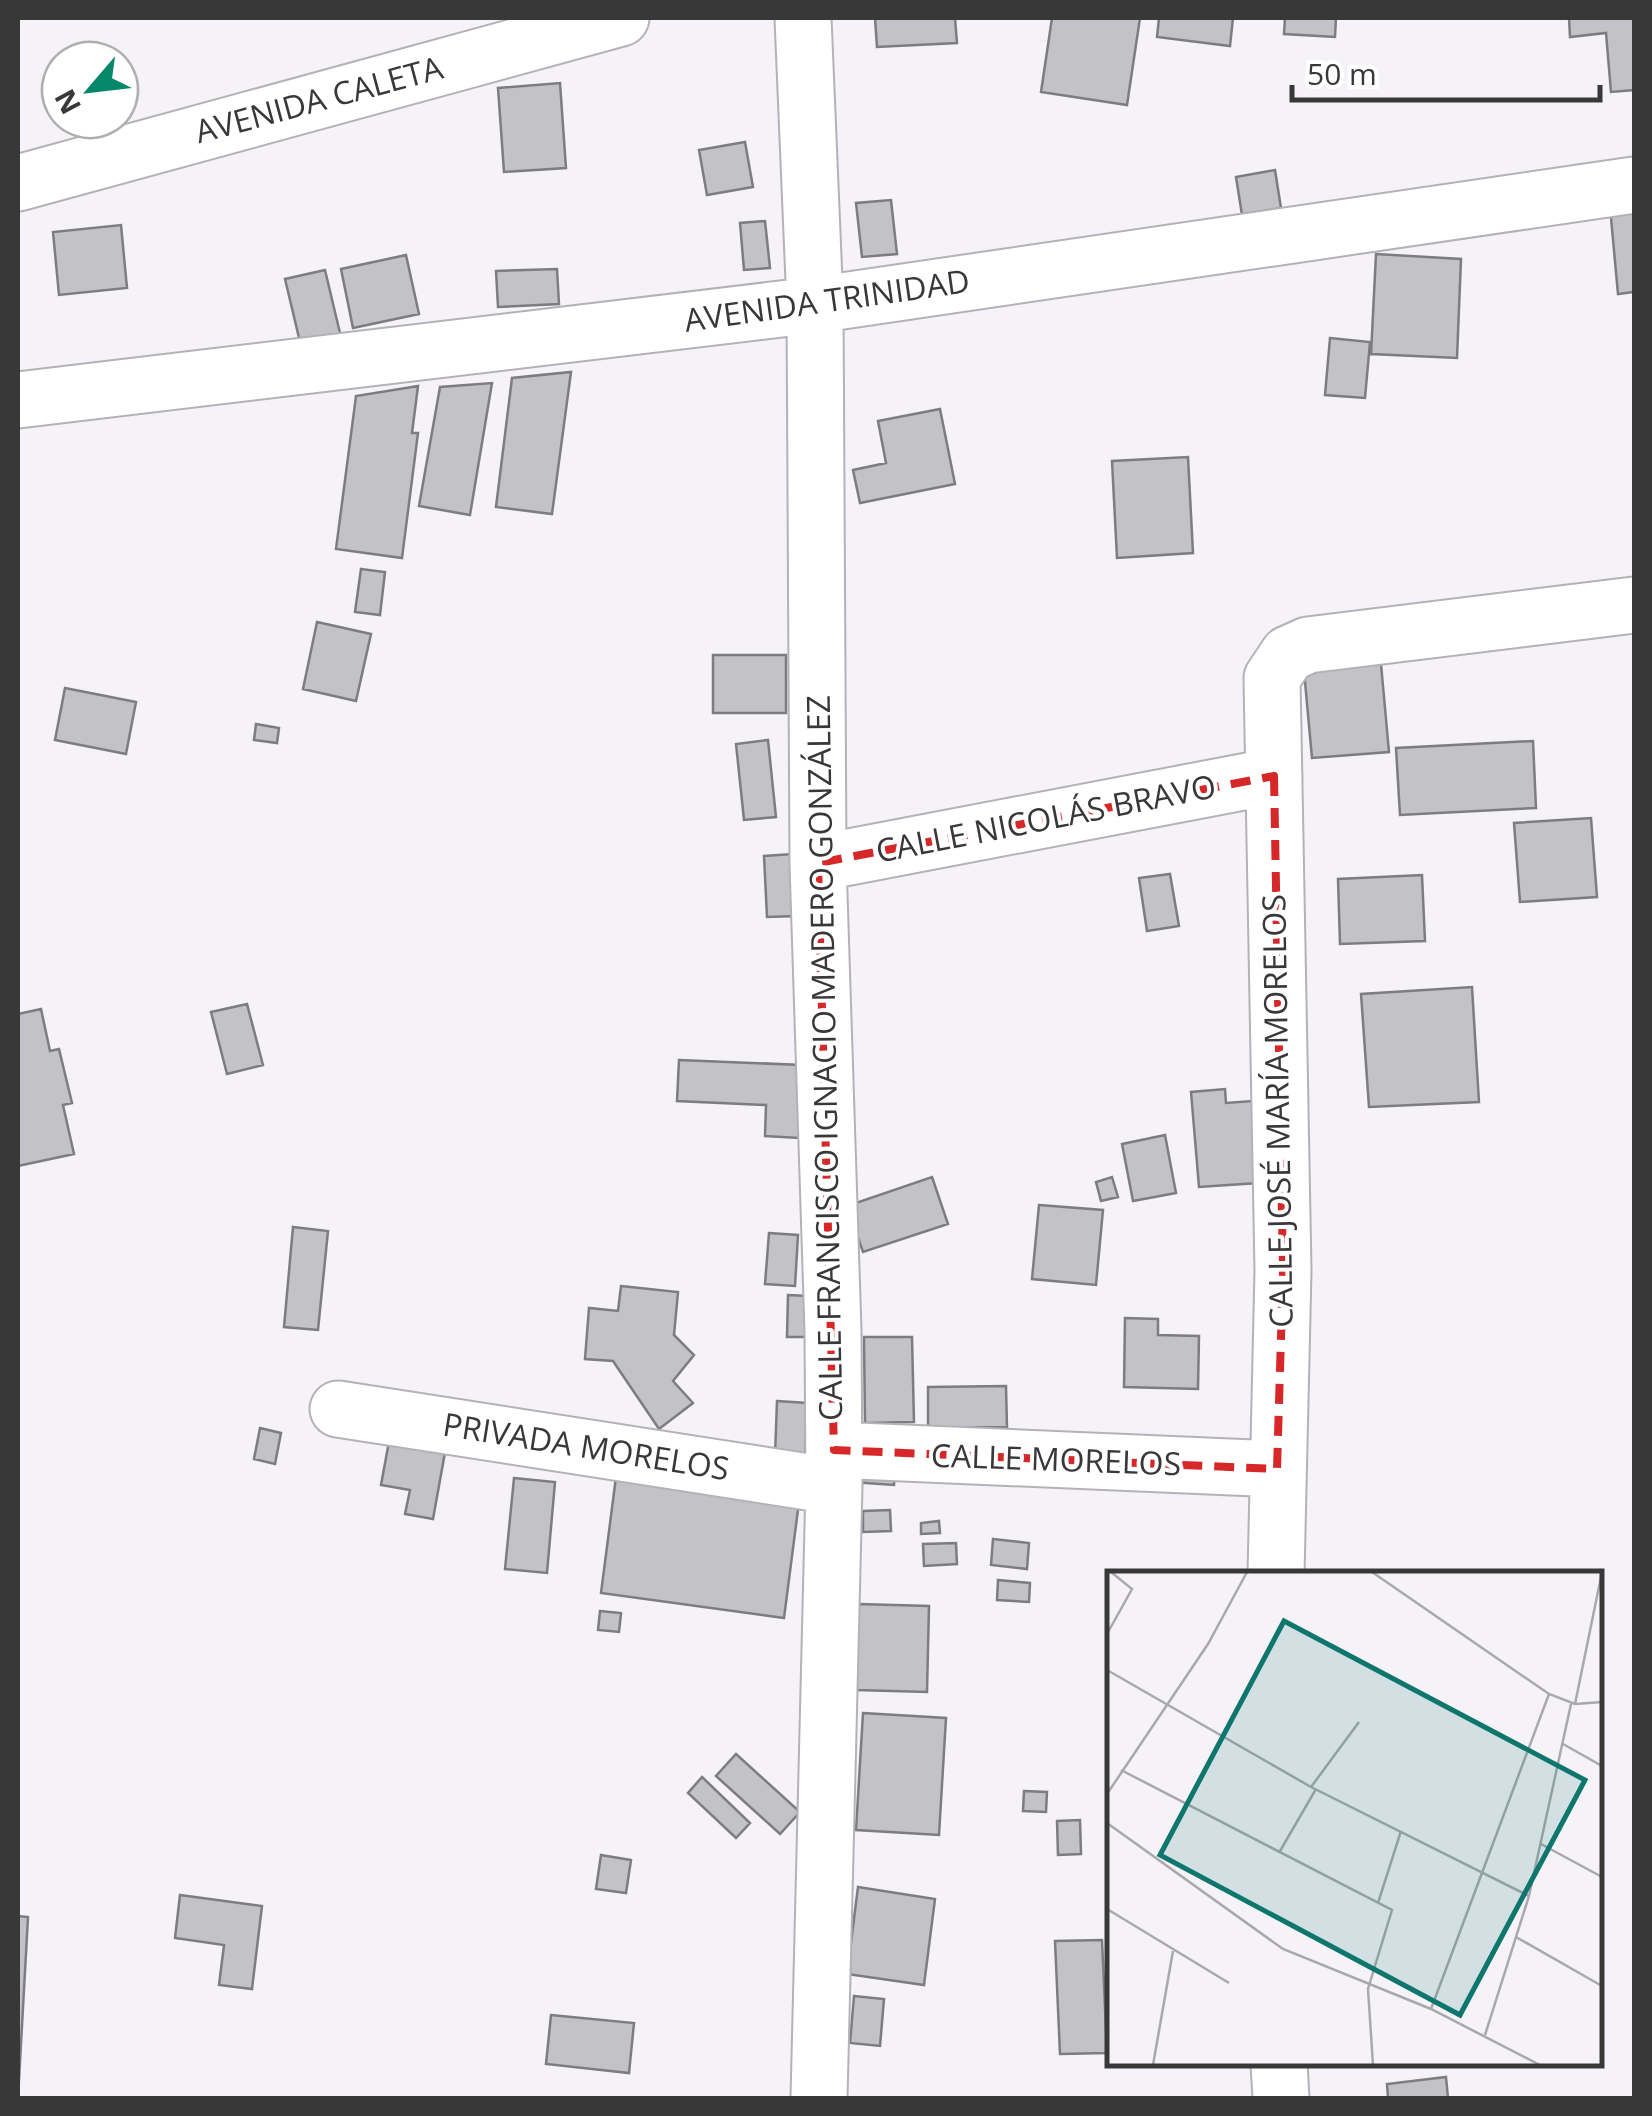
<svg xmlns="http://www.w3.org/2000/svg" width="1652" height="2116" viewBox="0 0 1652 2116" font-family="'Open Sans',sans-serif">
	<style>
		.building { fill: #c3c2c6; stroke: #7d7c80; stroke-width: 2.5 }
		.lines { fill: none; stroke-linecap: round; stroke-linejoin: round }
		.minor-casing { stroke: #b4b2b7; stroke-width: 59 }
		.minor { stroke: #fff; stroke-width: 55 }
		.marked { fill: none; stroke: #d62828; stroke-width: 8; stroke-dasharray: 20 12; stroke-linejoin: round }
		.labels { text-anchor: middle; stroke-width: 8; stroke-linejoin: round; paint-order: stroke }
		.street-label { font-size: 32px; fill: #383839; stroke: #fff }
		.inset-road { fill: none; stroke: #a9a8ac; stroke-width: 2.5 }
		.view { fill: #0f766e; fill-opacity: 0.15; stroke: #0f766e; stroke-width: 5 }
		.inset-edge { fill: none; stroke: #383839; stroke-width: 5 }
	</style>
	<rect width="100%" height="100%" fill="#f5f3f8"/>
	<!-- building -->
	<path class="building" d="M875,18H955L957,43L877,47Z
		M1052,18H1140L1127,105L1041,92Z
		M1159,18H1233L1230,46L1157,37Z
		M1285,18H1336L1335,37L1284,34Z
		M1569,18H1634V90L1611,92L1606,33L1570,37Z
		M560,83L566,168L504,172L498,88Z
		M745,142L753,187L707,195L699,150Z
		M1275,170L1281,208L1242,215L1236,177Z
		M891,200L897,254L862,257L856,203Z
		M1634,205V292L1618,294L1610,207Z
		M765,221L770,268L744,270L740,223Z
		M121,225L127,288L59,295L53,232Z
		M1376,254L1461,259L1457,358L1371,354Z
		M406,255L419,314L353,328L341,269Z
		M557,269L559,304L498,307L496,271Z
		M325,270L340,333L300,342L285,279Z
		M1330,338L1370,342L1365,398L1325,395Z
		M571,372L552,514L496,507L512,378Z
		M492,383L470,515L419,506L440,387Z
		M418,386L412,433H418L402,558L336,549L356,396Z
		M940,409L955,484L860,503L853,470L886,463L878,421Z
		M1188,457L1193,553L1117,558L1112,461Z
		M361,569L385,572L380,615L355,612Z
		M317,622L371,634L356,701L303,689Z
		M713,655H786V713H713Z
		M1381,664L1389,752L1312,758L1304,671Z
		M65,688L136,702L126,754L55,740Z
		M256,724L279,728L277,743L254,740Z
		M768,740L776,817L744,820L736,744Z
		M1533,741L1536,808L1400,815L1396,748Z
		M1591,818L1597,897L1520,902L1514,823Z
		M793,854L797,916L767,917L764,856Z
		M1170,874L1179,926L1147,931L1139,878Z
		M1422,875L1425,941L1340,944L1338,879Z
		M1472,987L1479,1102L1369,1107L1361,994Z
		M247,1004L263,1065L227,1074L211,1012Z
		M41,1009L50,1051L59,1049L72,1103L63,1105L74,1154L18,1166V1014Z
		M679,1060L802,1065L799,1138L765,1136L766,1105L677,1101Z
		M1225,1089L1226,1103L1252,1101L1258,1183L1199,1187L1191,1092Z
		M1165,1135L1176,1193L1133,1201L1122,1144Z
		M932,1177L948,1224L863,1252L847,1206Z
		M1112,1177L1118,1197L1101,1201L1096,1182Z
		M1039,1205L1103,1210L1096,1285L1032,1279Z
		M293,1227L328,1231L318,1330L284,1327Z
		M769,1233L798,1235L795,1286L765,1284Z
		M621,1286L678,1292L674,1335L694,1355L673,1381L693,1403L659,1429L613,1361L585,1359L589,1308L618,1311Z
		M788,1295L807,1296L806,1337H787Z
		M1125,1318L1158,1319V1335L1199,1336L1198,1389L1124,1387Z
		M864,1337H912L914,1422L865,1423Z
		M1006,1386L1007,1427L928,1428V1387Z
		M777,1401L807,1403L805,1457L775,1456Z
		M260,1428L281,1433L275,1464L254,1459Z
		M390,1436L446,1447L433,1519L405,1514L410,1490L381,1485Z
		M853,1466L895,1469L894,1485L852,1482Z
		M616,1477L799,1502L784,1618L601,1593Z
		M514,1478L555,1482L547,1573L505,1569Z
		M890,1510L891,1531L863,1532V1511Z
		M939,1521L940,1533L921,1534V1523Z
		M993,1539L1029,1543L1027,1569L991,1565Z
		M956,1543L957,1564L924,1566L923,1544Z
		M998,1580L1030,1583L1029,1602L997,1600Z
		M858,1604L929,1606L927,1692L856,1690Z
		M600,1611L621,1613L619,1632L598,1630Z
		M863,1713L946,1718L939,1835L856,1830Z
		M736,1754L800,1812L780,1834L716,1776Z
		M702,1777L750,1823L736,1838L688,1793Z
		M1024,1791L1047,1792L1046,1812L1023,1811Z
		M1080,1820L1081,1854L1058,1855L1057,1821Z
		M601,1855L631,1860L626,1893L596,1889Z
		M858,1887L935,1899L924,1985L847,1974Z
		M180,1895L262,1906L252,1989L219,1985L224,1945L175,1938Z
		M18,1916L28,1917L18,2098Z
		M1102,1940L1107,2053L1060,2054L1055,1941Z
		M854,1996L884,1999L880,2046L850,2043Z
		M551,2015L634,2023L629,2073L546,2064Z
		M1446,2077L1448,2098H1388L1387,2084Z"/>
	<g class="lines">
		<defs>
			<path id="minor" d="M803,18L815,305L818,863L833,1331L834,1486L819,2098
				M18,183L621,18
				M18,400L815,305L1634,185
				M818,863L1274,776
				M338,1409L834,1486
				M834,1450L1277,1469
				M1276,1574L1283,1271L1272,678L1288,654L1308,645L1634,605
				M1279,2064L1281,2098"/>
		</defs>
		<!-- minor casing -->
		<use href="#minor" class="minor-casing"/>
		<!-- minor -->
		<use href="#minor" class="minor"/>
	</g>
	<!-- marked area -->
	<path class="marked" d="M1274,776L1283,1271L1277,1469L834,1450L818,863Z"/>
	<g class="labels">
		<!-- street labels -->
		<g class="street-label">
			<text transform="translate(319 100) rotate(-15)" y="11">AVENIDA CALETA</text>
			<text transform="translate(827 301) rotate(-8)" y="11">AVENIDA TRINIDAD</text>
			<text transform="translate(1046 819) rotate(-11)" y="11">CALLE NICOLÁS BRAVO</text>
			<text transform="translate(825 1058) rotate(-91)" y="11">CALLE FRANCISCO IGNACIO MADERO GONZÁLEZ</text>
			<text transform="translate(1278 1111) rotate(-91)" y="11">CALLE JOSÉ MARÍA MORELOS</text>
			<text transform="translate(586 1447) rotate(9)" y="11">PRIVADA MORELOS</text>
			<text transform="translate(1056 1460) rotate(2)" y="11">CALLE MORELOS</text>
		</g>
	</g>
	<!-- overview -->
	<g transform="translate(1107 1571)">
		<rect width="495" height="495" fill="#f5f3f8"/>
		<path class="inset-road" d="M265,1L442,123L468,133L495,131M0,63L25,18L4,1M0,99L204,216L422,325M468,133L495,1M456,173L495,195M14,199L285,339L261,418L266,494M204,216L252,151M0,223L101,73L140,1M0,252L176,378L324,438L433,494M434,273L495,306M173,280L209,218M271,332L294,260M0,338L122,412M409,366L495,415M324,438L442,123M378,464L422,325L464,133M46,494L66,380"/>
		<path class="view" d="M177,50L478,209L353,444L53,284Z"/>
		<rect width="495" height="495" class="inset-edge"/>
	</g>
	<!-- border -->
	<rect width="1652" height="2116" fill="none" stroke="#383839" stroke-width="40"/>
	<!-- north arrow -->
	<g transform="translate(90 90) rotate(242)"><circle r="48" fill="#ffffff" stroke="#afafb0" stroke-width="2.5"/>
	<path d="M0-8L18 38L0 25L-18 38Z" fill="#05876a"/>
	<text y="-15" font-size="28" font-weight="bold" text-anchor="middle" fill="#383839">N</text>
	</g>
	<!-- scale -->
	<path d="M1292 85v15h308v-15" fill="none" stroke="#383839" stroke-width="5"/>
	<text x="1307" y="85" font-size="30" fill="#383839" stroke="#ffffff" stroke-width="8" paint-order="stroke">50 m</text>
</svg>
